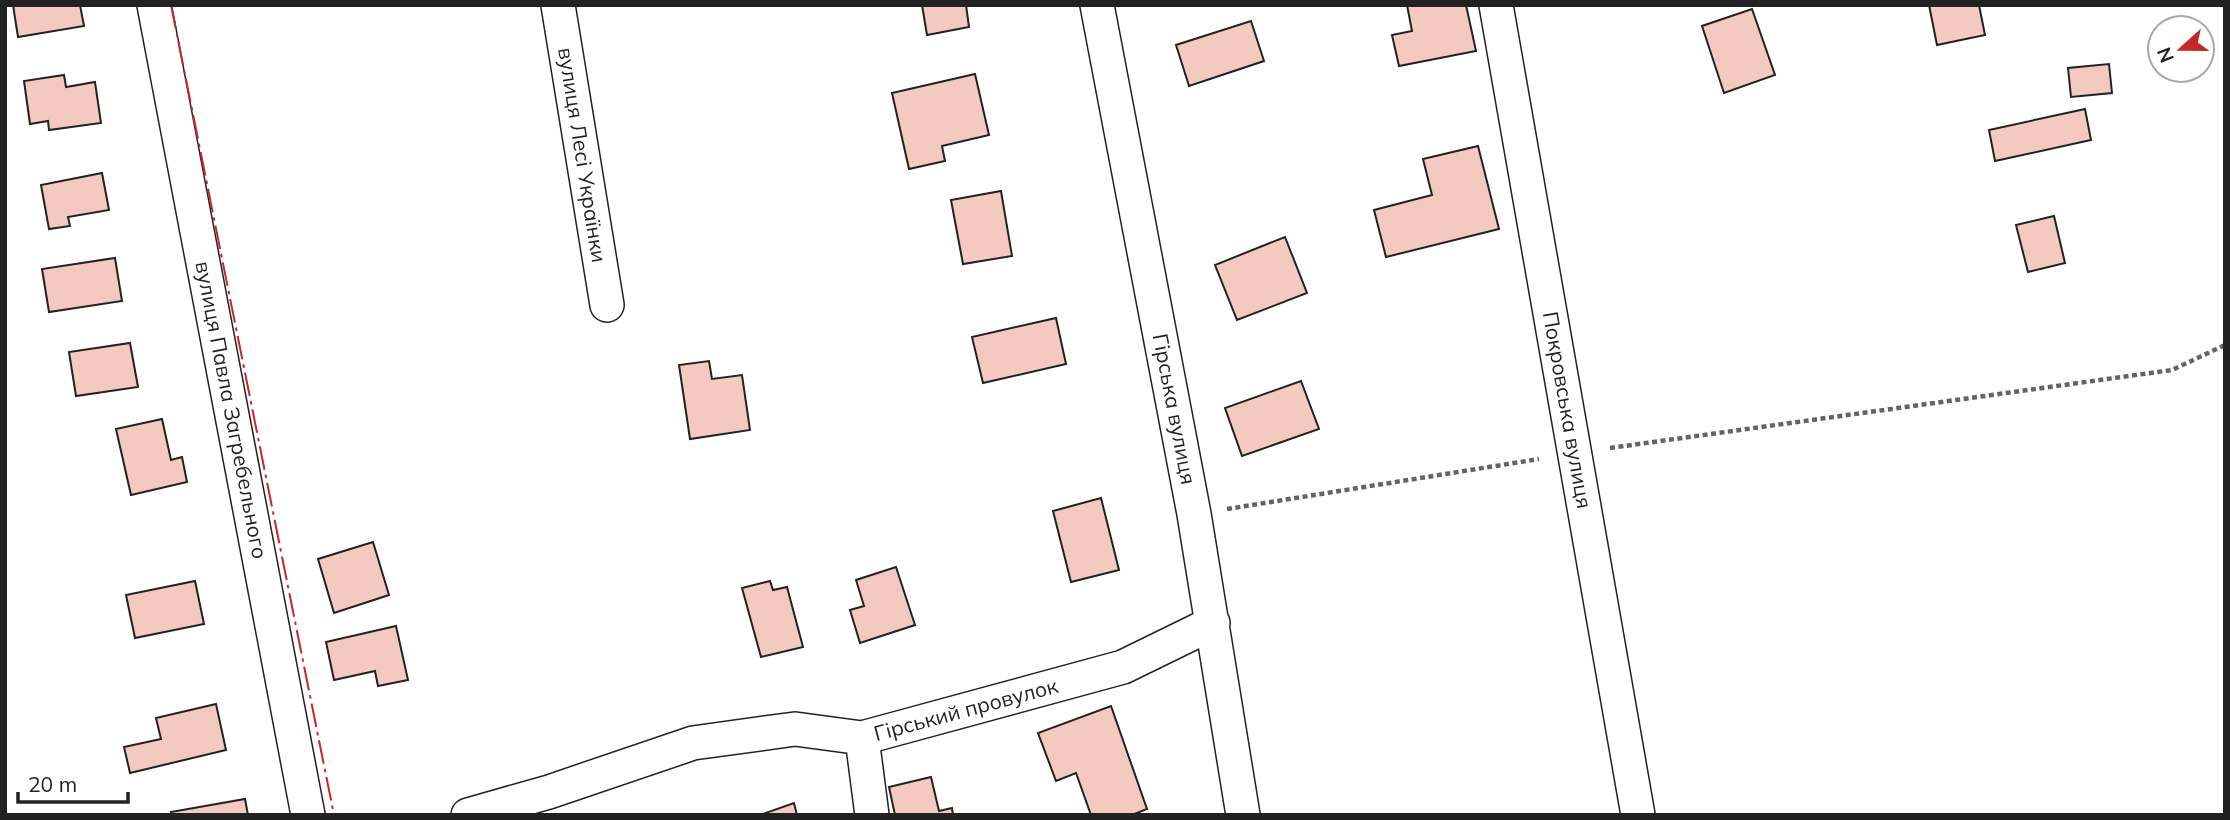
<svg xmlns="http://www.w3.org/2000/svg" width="2230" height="820" viewBox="0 0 2230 820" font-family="Mulish,sans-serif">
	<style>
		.building { fill: #f3c9c0; stroke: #222; stroke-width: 2 }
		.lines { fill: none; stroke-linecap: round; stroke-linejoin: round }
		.minor-casing { stroke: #222; stroke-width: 36 }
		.path { stroke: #646464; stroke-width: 4.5; stroke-dasharray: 5 3.5; stroke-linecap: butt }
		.minor { stroke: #fff; stroke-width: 33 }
		.power { stroke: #c62828; stroke-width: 2; stroke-dasharray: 24 5 3.5 5; stroke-linecap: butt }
		.labels { text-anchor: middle; stroke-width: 5; stroke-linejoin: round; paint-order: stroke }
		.street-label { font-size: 21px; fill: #222; stroke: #fff }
	</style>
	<rect width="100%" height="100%" fill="#fff"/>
	<!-- building -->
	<path class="building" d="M13,5H80L84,26L18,37Z
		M922,5H966L969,27L927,35Z
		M1407,5H1466L1476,51L1399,66L1392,35L1412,31Z
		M1929,5H1979L1985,35L1937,45Z
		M1752,9L1775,75L1724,93L1702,26Z
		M1251,21L1264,61L1189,86L1176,45Z
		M2109,64L2112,93L2071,97L2068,68Z
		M975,74L989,135L942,146L945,161L909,169L892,93Z
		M64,75L66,87L95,82L101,123L49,130L48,121L30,124L24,81Z
		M2085,109L2091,140L1995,161L1989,130Z
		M1478,146L1499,229L1386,257L1374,210L1432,195L1423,159Z
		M102,173L109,210L68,217L70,226L49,229L41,185Z
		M1001,191L1012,256L963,264L951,200Z
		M2054,216L2065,263L2028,272L2016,225Z
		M1285,237L1307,293L1237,320L1215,265Z
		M115,258L122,301L49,312L42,269Z
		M1056,318L1066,364L983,383L972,337Z
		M130,343L138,387L76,396L69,352Z
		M709,361L712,379L742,375L750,430L690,439L679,365Z
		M1301,381L1319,429L1242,456L1225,408Z
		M162,419L171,460L182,457L187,482L131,495L116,429Z
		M1101,498L1119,570L1071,582L1053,511Z
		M373,542L389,595L334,613L318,559Z
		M896,567L915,625L860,643L850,610L864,606L856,580Z
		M195,581L204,624L135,638L126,595Z
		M770,581L773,590L787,587L803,647L761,657L742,588Z
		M396,626L408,680L378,686L375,671L334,680L326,642Z
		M216,704L226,750L130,773L124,747L161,739L156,718Z
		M1111,706L1147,809L1132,815H1091L1076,773L1056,781L1038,733Z
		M931,777L939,811L952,808L953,815H895L889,787Z
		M245,799L248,815H172L171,812Z
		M794,803L797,815H760Z"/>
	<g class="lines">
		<defs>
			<path id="minor" d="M154,5L308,815
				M558,5L607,305
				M1097,5L1194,514L1243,815
				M1496,5L1638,815
				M862,738L872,815
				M468,815L549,792L693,743L795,729L862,738L1123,667L1213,623"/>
		</defs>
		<!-- minor casing -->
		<use href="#minor" class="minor-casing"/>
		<!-- path -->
		<path class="path" d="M1610,448L2172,370L2225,345
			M1227,509L1539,459"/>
		<!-- minor -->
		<use href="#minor" class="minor"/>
		<!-- power -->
		<path class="power" d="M171,5L334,815"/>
	</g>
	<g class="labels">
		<!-- street labels -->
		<g class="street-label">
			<text transform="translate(582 155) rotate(81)" y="7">вулиця Лесі Українки</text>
			<text transform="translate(1174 409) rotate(79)" y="7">Гірська вулиця</text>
			<text transform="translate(231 410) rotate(79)" y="7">вулиця Павла Загребельного</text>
			<text transform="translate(1567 410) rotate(80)" y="7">Покровська вулиця</text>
			<text transform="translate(966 710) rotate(-15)" y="7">Гірський провулок</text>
		</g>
	</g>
	<!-- border -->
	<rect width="2230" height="820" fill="none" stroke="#222222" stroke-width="14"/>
	<!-- north arrow -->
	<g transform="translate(2181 49) rotate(249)"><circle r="33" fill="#ffffff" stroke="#a7a7a7" stroke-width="2"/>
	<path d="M0-5L12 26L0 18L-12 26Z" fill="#c62828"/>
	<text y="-10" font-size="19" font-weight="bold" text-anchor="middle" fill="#222222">N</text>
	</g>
	<!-- scale -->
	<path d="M18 792v10h110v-10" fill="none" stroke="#222222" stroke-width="3.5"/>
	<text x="28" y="792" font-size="21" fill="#222222" stroke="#ffffff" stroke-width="5" paint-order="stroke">20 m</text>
</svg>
